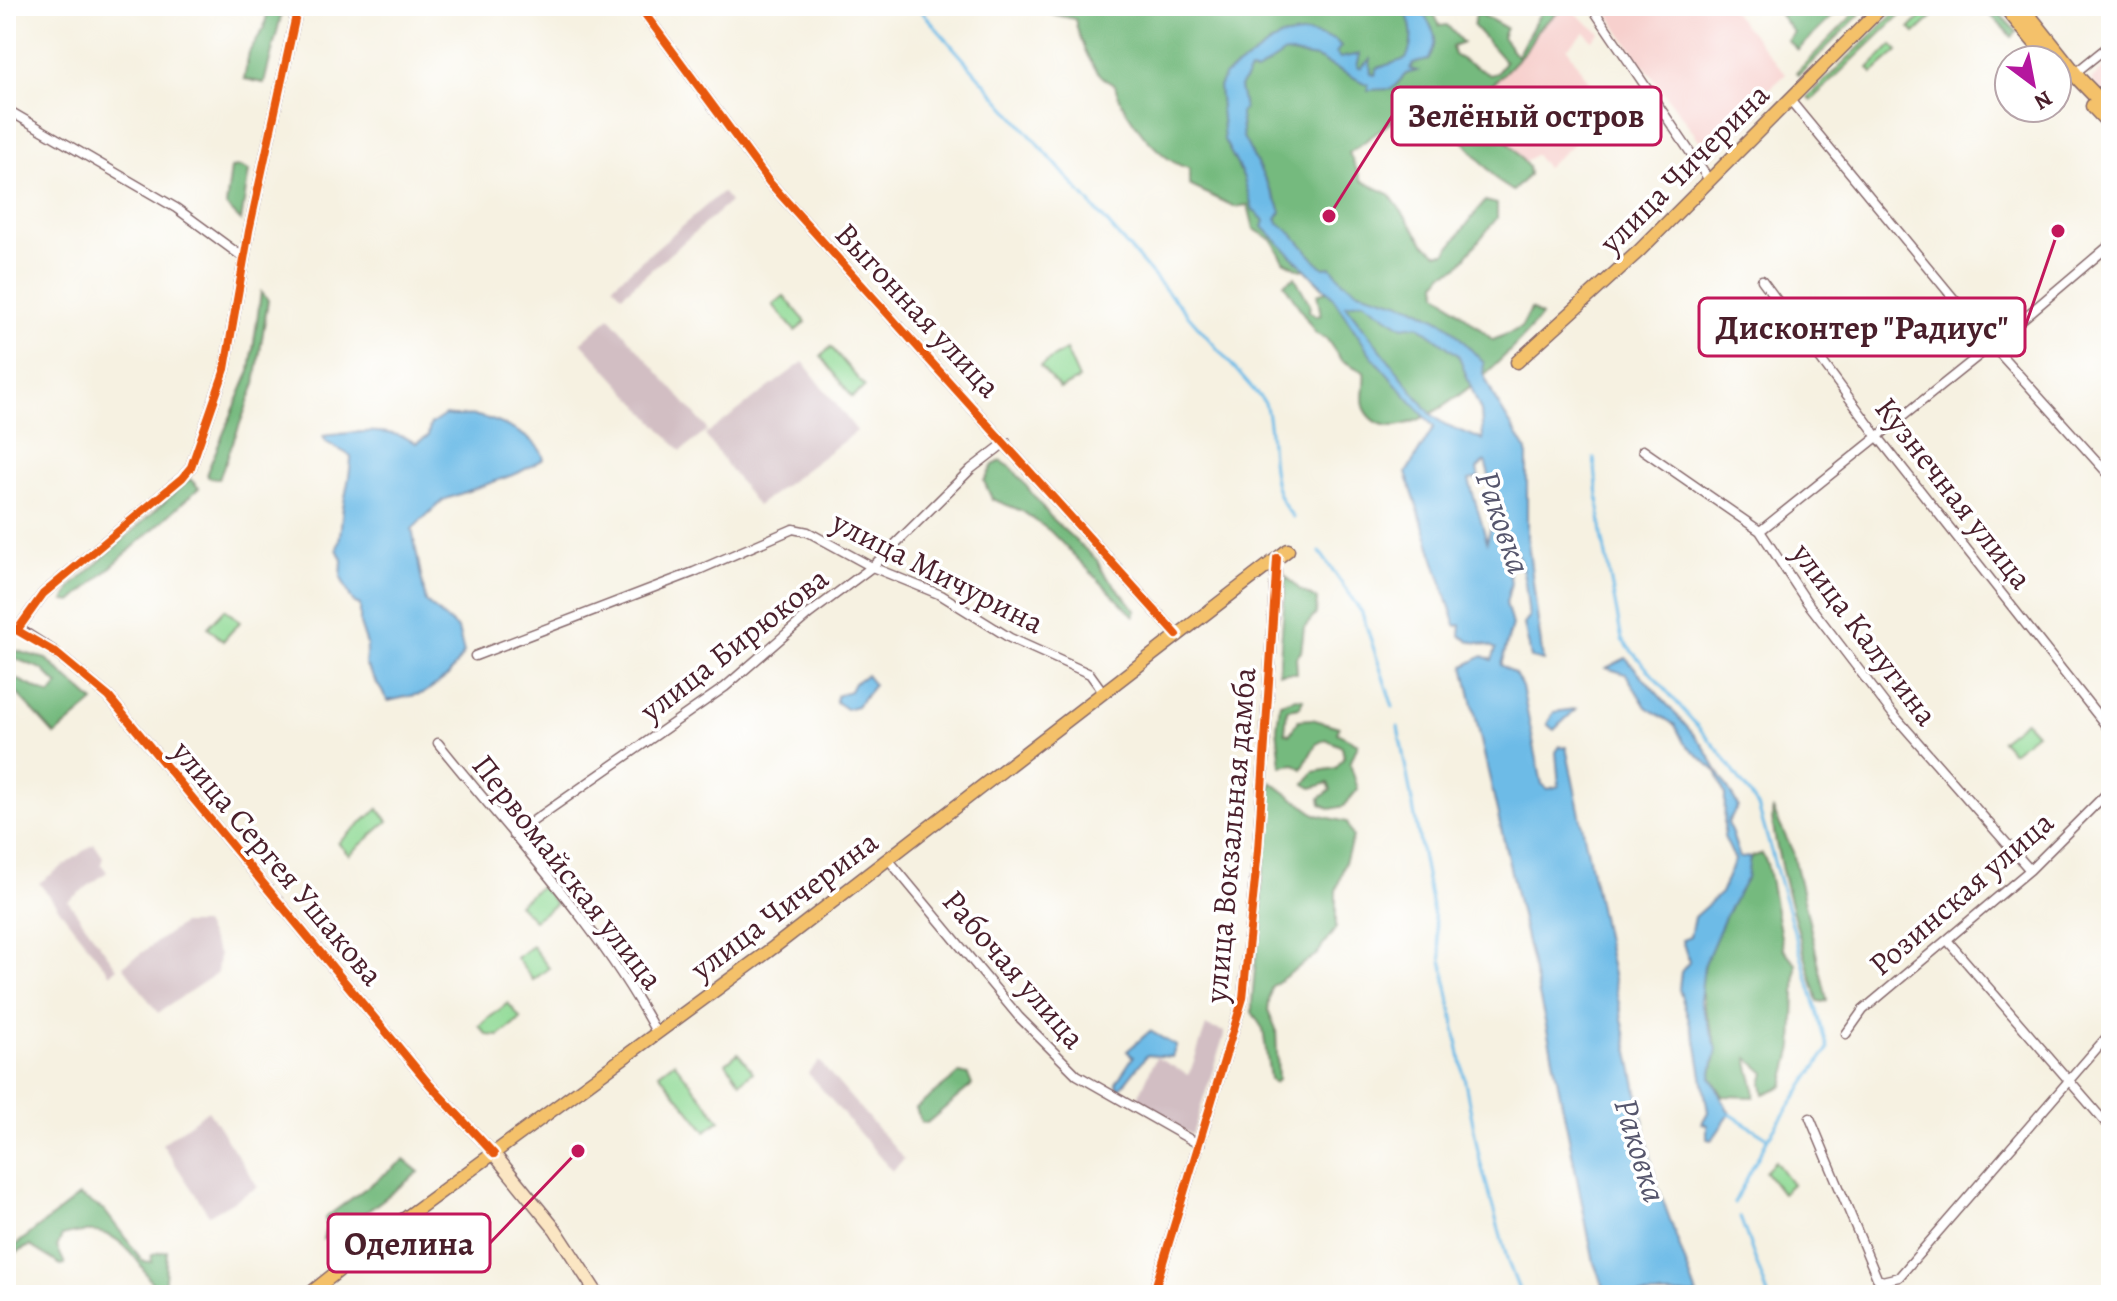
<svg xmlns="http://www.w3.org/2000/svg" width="2117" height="1301" viewBox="0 0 2117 1301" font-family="Alegreya,serif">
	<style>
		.built { fill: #f7d0cd }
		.industrial { fill: #d2bec3 }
		.green { fill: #90da95; stroke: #6d7c60; stroke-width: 2 }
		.forest { fill: #74ba7e; stroke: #5f6c54; stroke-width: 2 }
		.water { fill: #6dbbe7; stroke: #5c6d89; stroke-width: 2; fill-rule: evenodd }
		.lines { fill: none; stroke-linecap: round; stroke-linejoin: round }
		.stream { stroke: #6dbbe7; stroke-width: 3 }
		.minor-casing { stroke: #86686b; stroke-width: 11 }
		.tertiary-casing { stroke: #86686b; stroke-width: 13 }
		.secondary-casing { stroke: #86686b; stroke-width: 15 }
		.primary-casing { stroke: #86686b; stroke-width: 15 }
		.trunk-casing { stroke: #86686b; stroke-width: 17 }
		.minor { stroke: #fff; stroke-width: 8 }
		.tertiary { stroke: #fff; stroke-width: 10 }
		.secondary { stroke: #fbe6c3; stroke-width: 12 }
		.primary { stroke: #f4c16a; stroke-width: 12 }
		.trunk { stroke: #f4c16a; stroke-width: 14 }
		.cycleway-casing { stroke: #fff; stroke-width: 13 }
		.cycleway { stroke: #e8590c; stroke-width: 8 }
		.labels { text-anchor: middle; stroke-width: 7; stroke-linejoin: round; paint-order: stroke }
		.street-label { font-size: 32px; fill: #4a1f2b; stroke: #fff }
		.water-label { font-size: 34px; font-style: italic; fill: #56566d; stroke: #fff }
		.leader { fill: none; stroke: #c2185b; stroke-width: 3 }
		.callout-dot { fill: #c2185b; stroke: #fff; stroke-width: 3 }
		.callout { fill: #fff; stroke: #c2185b; stroke-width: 3 }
		.callout-label { font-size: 34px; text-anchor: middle; font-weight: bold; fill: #4a1f2b }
	</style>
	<rect width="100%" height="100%" fill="#fff"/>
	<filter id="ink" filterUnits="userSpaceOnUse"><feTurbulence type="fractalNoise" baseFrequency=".0125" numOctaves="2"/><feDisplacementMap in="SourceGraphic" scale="16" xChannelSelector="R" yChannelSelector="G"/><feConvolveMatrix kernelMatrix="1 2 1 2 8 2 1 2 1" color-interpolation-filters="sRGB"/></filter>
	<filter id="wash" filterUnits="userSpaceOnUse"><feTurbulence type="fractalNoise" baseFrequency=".006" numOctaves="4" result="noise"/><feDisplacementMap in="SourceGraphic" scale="32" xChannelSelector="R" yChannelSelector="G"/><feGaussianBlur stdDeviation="1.8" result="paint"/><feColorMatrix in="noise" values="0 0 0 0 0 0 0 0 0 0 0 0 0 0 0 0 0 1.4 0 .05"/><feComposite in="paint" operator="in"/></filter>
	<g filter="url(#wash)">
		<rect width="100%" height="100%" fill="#f6f1e1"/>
		<!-- built -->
		<path class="built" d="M1566,6L1600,33L1592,40L1585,32L1567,48L1599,97L1606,91L1618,104L1546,168L1535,154L1525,162L1476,102L1527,49L1537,31Z
			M1613,6H1728L1786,74L1705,148L1621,34L1607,12Z
			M2111,63V102L2091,80Z"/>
		<!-- industrial -->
		<path class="industrial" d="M722,192L730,202L622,295L613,285Z
			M610,317L706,427L707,431L681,451L581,342Z
			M803,362L857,431L757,506L705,435Z
			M94,844L103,857L101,864L107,872L68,901L117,968L110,974L39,883Z
			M182,924H203L219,955L217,973L158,1013L123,966Z
			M1206,1026L1225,1032L1192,1135L1136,1102L1156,1057L1189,1075Z
			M819,1061L904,1159L892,1171L808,1073Z
			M208,1110L258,1187L209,1215L162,1144Z"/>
		<!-- green -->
		<path class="green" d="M1902,6H1909L1811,100L1808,97Z
			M1932,6H1944L1915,33L1910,28Z
			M1857,11L1860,14L1799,75L1797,72Z
			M1892,45L1898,51L1873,73L1869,68Z
			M784,296L806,322L795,331L773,305Z
			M831,347L865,387L852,397L821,356Z
			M1066,350L1079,379L1060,389L1040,366Z
			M225,609L240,622L223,641L208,627Z
			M2025,721L2036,733L2012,752L2001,740Z
			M378,809L388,821L349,855L338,843Z
			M541,886L556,904L534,920L518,904Z
			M532,946L549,968L533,980L516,958Z
			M508,1003L521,1019L499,1036L487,1035L479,1026Z
			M738,1053L753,1072L740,1082L726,1063Z
			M674,1062L720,1120L706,1131L659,1073Z
			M1775,1161L1792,1184L1782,1193L1765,1171Z"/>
		<!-- forest -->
		<path class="forest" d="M269,6H280L282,12L264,83L244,79L249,52L264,28Z
			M1039,6H1430L1440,26L1447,25L1463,43L1452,47L1454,55L1490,75L1497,73L1505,61L1473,25L1477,12L1506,28L1502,37L1517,56L1544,6H1566L1537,30L1527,49L1476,102L1528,167L1529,175L1513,191L1499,182L1425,97L1349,153L1362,181L1389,194L1425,244L1437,253H1445L1485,201L1497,204V218L1457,268L1444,273L1437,282L1438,293L1493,340L1521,328L1531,309L1541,316C1520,345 1397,471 1365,409C1360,398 1366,384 1364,372L1341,360L1326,338L1316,334L1284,283L1295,277L1310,305L1309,311L1316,316L1321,315L1317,294L1326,291L1305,269L1301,270L1284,261L1272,240L1254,229L1248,205L1235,207L1189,185V168C1161,163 1121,113 1115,85C1093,77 1079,40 1075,19L1052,14Z
			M1791,6H1843L1798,50L1787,40L1794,33L1780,15Z
			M1982,6H1992L2017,32L2012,37Z
			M240,167L249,171L241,221L226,206L231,168Z
			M261,292L268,300L255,384L219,479L208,477L207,472L250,371Z
			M1001,461L1012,468L1053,520L1097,560L1102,571L1136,610L1134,616L1050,531L1022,511L992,499L984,481L993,465Z
			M190,479L199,488L72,602L64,601L72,586Z
			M1286,576L1300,590L1317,599L1316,614L1304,628L1301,652L1296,657L1297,673H1279Z
			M6,648L46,659L94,702L55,735L7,682L6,674L50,695L58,685L42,669L6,655Z
			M1296,698L1303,699L1300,707L1287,709L1285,733L1290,734L1298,720L1312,719L1339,727L1337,733L1358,744L1350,764L1358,789L1344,806L1331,809L1321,804L1320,798L1331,790L1328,783L1312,788L1305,784L1313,772L1336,768L1344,757L1342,747L1326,739L1316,744L1302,769L1295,764L1281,766L1277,728L1280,703Z
			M1271,782L1317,815L1347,822L1353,837L1336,891V928L1317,954L1271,987L1268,1010L1276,1029L1278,1080L1274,1083L1270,1079L1263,1029L1252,1012V1002Z
			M1773,810L1793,852L1827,1000L1823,1002L1818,1001C1810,972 1766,827 1773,810Z
			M1762,854L1767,863L1783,948L1796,964L1793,1047L1783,1086L1764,1094L1762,1084L1765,1073L1748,1058C1748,1073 1756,1081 1754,1097L1723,1096L1711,1077C1713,1068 1717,1056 1716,1046C1709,1015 1696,1001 1704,967C1712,927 1744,897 1750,857Z
			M960,1073L968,1075L972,1085L927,1123L921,1122L916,1108Z
			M404,1160L419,1172L339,1233L323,1239L327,1226L325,1218Z
			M79,1196L104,1210L143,1261L151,1262L152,1254L167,1251L164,1293C149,1284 149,1277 140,1264C117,1232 98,1226 62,1236L57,1247L65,1264L61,1265L30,1246L17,1252L12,1248Z"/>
		<!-- water -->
		<path class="water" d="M1400,6H1420C1431,32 1442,30 1429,60L1413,63L1410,69L1417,71L1406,74L1392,89L1368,90V85L1317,58L1285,53L1256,72L1250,71L1240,87L1244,108L1240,113L1243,137L1278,204L1281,212L1276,218L1279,223C1297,234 1308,255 1324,268L1331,267L1343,281L1359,291L1412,306L1447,324L1484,363L1483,373L1495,399L1527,451V535L1543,661L1531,658L1524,624L1529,618C1526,595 1526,566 1513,547L1505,546L1511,583L1506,603L1512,625L1501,665L1515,674L1522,687L1542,784L1548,789L1559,786L1556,752L1560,746L1566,747L1655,1178L1697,1295H1607L1594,1263L1550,1043L1464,666L1483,656L1492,660L1496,649C1483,641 1471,645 1460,635L1461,625L1456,626L1406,473L1434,427L1373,358L1331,295L1263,227L1265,221L1253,210L1243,176L1224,140L1219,87L1224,76L1280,37L1308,33L1335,40L1341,46L1336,53L1340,58L1360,54L1357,67L1361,68L1370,59L1371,74L1375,75L1377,68L1406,59C1414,42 1414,20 1400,6ZM1363,301L1403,327L1418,325L1458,355L1481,412L1483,440L1444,424L1431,414L1346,305ZM1485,461L1494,494L1489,498L1492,522L1487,541L1469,480L1479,478L1477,469Z
			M445,415C456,418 466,414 477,416C497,420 540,438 544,459L518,473L443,500L412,529L426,602L458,629L464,653L448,676L424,693L388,701L365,664L367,645L360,624V605L353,602L341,578L342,560L337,549C343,528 340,519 344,502C347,486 351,473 351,456L326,442L323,436C354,432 390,426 416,443L428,436L430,425Z
			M1626,658L1703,745L1738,806L1728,822L1740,858L1750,857L1747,878L1726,915L1704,966L1700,1001L1717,1049L1711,1077L1730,1114L1712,1140L1707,1139V1125L1702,1123L1708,1112L1697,1046L1679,989L1681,972L1689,962L1682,940L1690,937L1694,917L1721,893L1735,860L1724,837L1725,795L1716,771L1684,743L1675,725L1646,707L1626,674L1606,668Z
			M866,675L874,685L857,706L846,709L836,702V696L850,691L854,683Z
			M1576,709L1554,730L1547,724L1554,712Z
			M1150,1031L1176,1046L1172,1057L1147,1055L1119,1090L1116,1083L1133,1057L1127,1051Z"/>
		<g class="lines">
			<!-- stream -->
			<path class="stream" d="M917,6L1265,403C1277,444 1263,484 1293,517
				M1594,458L1602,535L1622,640L1720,752L1758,806L1828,1049L1768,1138L1730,1114
				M1320,552L1362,613L1393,707
				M1398,727L1480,1161L1508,1262L1521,1295
				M1734,1203L1768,1138
				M1740,1217L1768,1295"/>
		</g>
	</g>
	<g filter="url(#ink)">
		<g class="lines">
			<defs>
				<path id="minor" d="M1591,6L1709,180
					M2075,73L2111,44
					M1790,100L1992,345L2111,477
					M6,109L176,208L244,258
					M1762,280L1878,437L2111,732
					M1643,450L1760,531L1807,602L1892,713L2030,870
					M1760,531L1992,345L2111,244
					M6,624L18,629
					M475,656L694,572L793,529L808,532L872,567L941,595L1010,638L1090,674L1103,692
					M438,743C513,837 601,927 657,1034
					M513,835L725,687L809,614L872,567L971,469L1006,442
					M888,859L1019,1017L1077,1075L1200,1145
					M1947,940L2111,1129
					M1846,1034L1863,1010L2030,870L2111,789
					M1810,1118L1877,1278L1882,1281L1899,1277L2111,1032"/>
				<path id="tertiary" d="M298,6L249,231L225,369L191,467L182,478L43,594L18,629L56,653L109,697L430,1085L494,1154
					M639,6L770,183L1177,635
					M1153,1295L1243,998L1258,850L1277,558"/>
				<path id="secondary" d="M494,1154L555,1229L598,1295"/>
				<path id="primary" d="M1517,362L1640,250L1883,6
					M308,1295L396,1225L774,947L1288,550"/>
				<path id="trunk" d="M2005,6L2050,60
					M2021,6L2080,80L2111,112
					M2093,106L2111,125"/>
			</defs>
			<!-- minor casing -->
			<use href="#minor" class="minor-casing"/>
			<!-- tertiary casing -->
			<use href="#tertiary" class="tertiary-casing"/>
			<!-- secondary casing -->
			<use href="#secondary" class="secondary-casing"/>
			<!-- primary casing -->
			<use href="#primary" class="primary-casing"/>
			<!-- trunk casing -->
			<use href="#trunk" class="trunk-casing"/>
			<!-- minor -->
			<use href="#minor" class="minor"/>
			<!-- tertiary -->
			<use href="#tertiary" class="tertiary"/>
			<!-- secondary -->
			<use href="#secondary" class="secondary"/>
			<!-- primary -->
			<use href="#primary" class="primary"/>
			<!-- trunk -->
			<use href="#trunk" class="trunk"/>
			<defs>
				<path id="cycleway" d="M639,6L770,183L1177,635
					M6,624L56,653L109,697L430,1085L494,1154
					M18,629L43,594L182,478L191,467L225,369L249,231L298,6
					M1153,1295L1243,998L1258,850L1277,558"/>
			</defs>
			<!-- cycleway casing -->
			<use href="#cycleway" class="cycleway-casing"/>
			<!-- cycleway -->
			<use href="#cycleway" class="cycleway"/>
		</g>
	</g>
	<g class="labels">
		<!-- street labels -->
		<g class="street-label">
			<text transform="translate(1684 168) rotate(-45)" y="11">улица Чичерина</text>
			<text transform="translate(918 310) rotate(47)" y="11">Выгонная улица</text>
			<text transform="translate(1954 493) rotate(52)" y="11">Кузнечная улица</text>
			<text transform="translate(938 572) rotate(27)" y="11">улица Мичурина</text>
			<text transform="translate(1865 634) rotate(53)" y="11">улица Калугина</text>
			<text transform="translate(734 644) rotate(-38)" y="11">улица Бирюкова</text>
			<text transform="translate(1230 835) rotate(-85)" y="11">улица Вокзальная дамба</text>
			<text transform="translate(278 863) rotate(50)" y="11">улица Сергея Ушакова</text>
			<text transform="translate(568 872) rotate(52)" y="11">Первомайская улица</text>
			<text transform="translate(1961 893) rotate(-41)" y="11">Розинская улица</text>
			<text transform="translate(784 905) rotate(-37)" y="11">улица Чичерина</text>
			<text transform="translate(1014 969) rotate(49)" y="11">Рабочая улица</text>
		</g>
		<!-- water labels -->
		<g class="water-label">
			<text transform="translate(1504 522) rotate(71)" y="12">Раковка</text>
			<text transform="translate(1641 1150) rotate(73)" y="12">Раковка</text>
		</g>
	</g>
	<!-- callouts -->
	<path class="leader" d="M1329 216L1392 116M2058 231L2025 327M578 1151L490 1243"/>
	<g class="callout-dot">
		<circle cx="1329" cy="216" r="8"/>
		<circle cx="2058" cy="231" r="8"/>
		<circle cx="578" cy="1151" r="8"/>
	</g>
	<g class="callout">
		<rect x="1392" y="87" width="269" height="58" rx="8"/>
		<rect x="1699" y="298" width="326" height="58" rx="8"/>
		<rect x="328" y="1214" width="162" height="58" rx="8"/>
	</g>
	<g class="callout-label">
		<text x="1526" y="127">Зелёный остров</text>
		<text x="1862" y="339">Дисконтер "Радиус"</text>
		<text x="409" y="1255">Оделина</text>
	</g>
	<!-- margin -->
	<rect width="2117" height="1301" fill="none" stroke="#fff" stroke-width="32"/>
	<!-- north arrow -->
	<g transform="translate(2033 84) rotate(148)"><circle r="38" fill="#ffffff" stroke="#b7a5aa" stroke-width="2"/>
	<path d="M0-6L14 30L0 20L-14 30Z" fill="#b5179e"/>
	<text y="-12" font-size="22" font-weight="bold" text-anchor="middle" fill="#4a1f2b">N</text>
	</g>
</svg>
